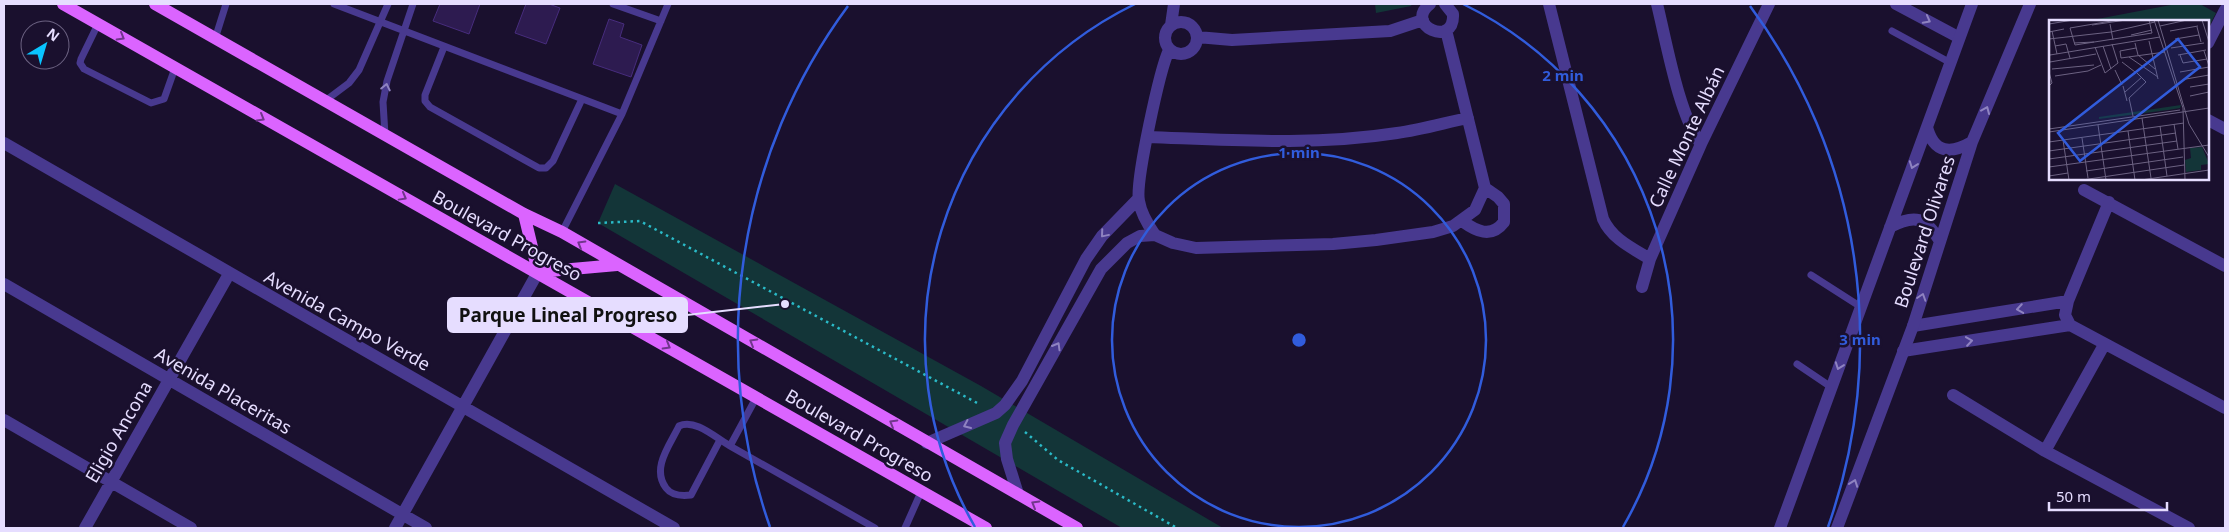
<svg xmlns="http://www.w3.org/2000/svg" width="2229" height="532" viewBox="0 0 2229 532" font-family="'Noto Sans',sans-serif">
	<style>
		.green { fill: #133538 }
		.building { fill: #2d1b50; stroke: #472c7d }
		.lines { fill: none; stroke-linecap: round; stroke-linejoin: round }
		.path { stroke: #2abac7; stroke-width: 2.5; stroke-dasharray: 2.5 4; stroke-linecap: butt }
		.service { stroke: #48398f; stroke-width: 7 }
		.minor { stroke: #48398f; stroke-width: 12 }
		.tertiary { stroke: #48398f; stroke-width: 12 }
		.primary { stroke: #db64ff; stroke-width: 12 }
		.oneway { stroke: #8f83c1 }
		.oneway2 { stroke: #71368c }
		.ring { fill: none; stroke: #315cdc; stroke-width: 2.5 }
		.labels { text-anchor: middle; stroke-width: 5; stroke-linejoin: round; paint-order: stroke }
		.street-label { font-size: 18px; fill: #e6ddff; stroke: #1a102e }
		.inset-road { fill: none; stroke: #6c6282; stroke-width: 1 }
		.view { fill: #315cdc; fill-opacity: 0.15; stroke: #315cdc; stroke-width: 2.5 }
		.inset-edge { fill: none; stroke: #e6ddff; stroke-width: 2.5 }
		.centre { fill: #315cdc; stroke: #1a102e; stroke-width: 2.5 }
		.ring-label { font-size: 15px; text-anchor: middle; font-weight: bold; fill: #315cdc; stroke: #1a102e; stroke-width: 5; stroke-linejoin: round; paint-order: stroke }
		.leader { fill: none; stroke: #e6ddff; stroke-width: 2 }
		.callout-dot { fill: #e6ddff; stroke: #1a102e; stroke-width: 2 }
		.callout { fill: #e6ddff; stroke: #e6ddff; stroke-width: 2 }
		.callout-label { font-size: 19px; text-anchor: middle; font-weight: bold; fill: #111 }
	</style>
	<rect width="100%" height="100%" fill="#1a102e"/>
	<!-- green -->
	<path class="green" d="M1375,4H1412L1411,6L1376,13Z
		M2176,4H2200L2216,13L2208,28V21H2087Z
		M615,184L981,386L1223,528H1122L598,223Z"/>
	<!-- building -->
	<path class="building" d="M440,4H480L469,34L433,21Z
		M526,4H549L560,8L546,44L515,33Z
		M609,19L624,24L620,37L642,45L631,77L593,64Z"/>
	<g class="lines">
		<!-- path -->
		<path class="path" d="M598,223L640,221L979,404
			M1025,432L1058,460L1177,528"/>
		<!-- service -->
		<path class="service" d="M334,4L622,114
			M613,4L661,21
			M98,24L81,59L80,63L84,69L151,103L164,99L175,68
			M1892,31L1949,62
			M215,39L226,4
			M444,47L425,95V101L430,107L539,168H546L553,161L582,99
			M325,101L349,83L359,70L388,4
			M385,135L383,102L387,81L413,4
			M562,232L622,114L668,4
			M1811,275L1861,307
			M1797,364L1831,387
			M756,398L730,446L875,528
			M720,440L691,495C683,496 672,496 666,488C651,468 670,445 679,426C695,418 716,438 730,446
			M905,528L921,492"/>
		<!-- minor -->
		<path class="minor" d="M1430,4C1403,25 1455,49 1453,14L1445,4
			M1549,4L1603,219C1612,239 1632,248 1650,259
			M1657,4C1666,40 1679,116 1701,144
			M1896,4L1958,37
			M1165 38a16 16 0 1 1 32 0a16 16 0 1 1-32 0Z
			M1171,25L1174,4
			M1197,37L1232,40L1390,31L1423,20
			M2208,43L2225,10
			M2208,120L2225,129
			M1148,137C1231,140 1314,146 1397,133C1420,130 1444,123 1468,118
			M4,143L674,528
			M2084,190L2225,266
			M2109,202L2068,301L2065,315L2070,325L2225,408
			M1462,221C1476,231 1491,239 1504,222V204L1498,197L1485,188
			M1155,235C1148,225 1141,214 1139,201C1135,182 1160,69 1169,50
			M4,284L426,528
			M1642,287L1650,259L1701,144L1769,4
			M1913,326L2068,301
			M1903,351L2070,325
			M1953,395L2045,451L2189,528
			M4,420L191,528
			M927,443L996,413L1005,405L1022,381L1086,259L1102,236L1138,199
			M2045,451L2104,345
			M1018,494L1007,459L1005,443L1013,425L1101,269L1127,243L1140,236L1155,235L1173,243L1196,248L1333,244L1376,240L1433,232L1453,226L1475,210L1485,188L1446,30
			M85,528L229,274
			M395,528L538,272"/>
		<!-- tertiary -->
		<path class="tertiary" d="M1927,127C1934,154 1951,154 1972,142
			M1890,227C1915,214 1925,217 1940,241
			M1780,528L1972,4
			M1837,528L1913,326L1972,142L2030,4"/>
		<!-- primary -->
		<path class="primary" d="M63,4L986,528
			M155,4L524,214L562,232L1077,528
			M524,214L538,272L617,265"/>
	</g>
	<!-- one-way arrows -->
	<defs><path id="oneway-chevron" d="M-2-3.5L2.5 0L-2 3.5" fill="none" stroke-width="1.6" stroke-linecap="round" stroke-linejoin="round" transform="scale(1.25)"/></defs>
	<g class="oneway">
		<use href="#oneway-chevron" transform="translate(1927 20) rotate(28)"/>
		<use href="#oneway-chevron" transform="translate(386 87) rotate(-78)"/>
		<use href="#oneway-chevron" transform="translate(1986 110) rotate(-67)"/>
		<use href="#oneway-chevron" transform="translate(1913 165) rotate(110)"/>
		<use href="#oneway-chevron" transform="translate(1104 234) rotate(130)"/>
		<use href="#oneway-chevron" transform="translate(1922 297) rotate(-72)"/>
		<use href="#oneway-chevron" transform="translate(2020 309) rotate(171)"/>
		<use href="#oneway-chevron" transform="translate(1969 341) rotate(-8)"/>
		<use href="#oneway-chevron" transform="translate(1057 346) rotate(-60)"/>
		<use href="#oneway-chevron" transform="translate(1839 366) rotate(110)"/>
		<use href="#oneway-chevron" transform="translate(967 425) rotate(156)"/>
		<use href="#oneway-chevron" transform="translate(1854 483) rotate(-70)"/>
	</g>
	<g class="oneway2">
		<use href="#oneway-chevron" transform="translate(121 37) rotate(30)"/>
		<use href="#oneway-chevron" transform="translate(261 118) rotate(30)"/>
		<use href="#oneway-chevron" transform="translate(403 197) rotate(29)"/>
		<use href="#oneway-chevron" transform="translate(581 244) rotate(-149)"/>
		<use href="#oneway-chevron" transform="translate(753 342) rotate(-150)"/>
		<use href="#oneway-chevron" transform="translate(667 346) rotate(30)"/>
		<use href="#oneway-chevron" transform="translate(893 423) rotate(-150)"/>
		<use href="#oneway-chevron" transform="translate(1035 504) rotate(-150)"/>
	</g>
	<!-- distance rings -->
	<g class="ring">
		<circle cx="1299" cy="340" r="187"/>
		<path d="M975 527A374 374 0 0 1 1135 4M1463 4A374 374 0 0 1 1623 527"/>
		<path d="M770 527A561 561 0 0 1 848 6M1750 6A561 561 0 0 1 1828 527"/>
	</g>
	<g class="labels">
		<!-- street labels -->
		<g class="street-label">
			<text transform="translate(1687 137) rotate(-65)" y="6">Calle Monte Albán</text>
			<text transform="translate(1925 232) rotate(-72)" y="6">Boulevard Olivares</text>
			<text transform="translate(507 236) rotate(29)" y="6">Boulevard Progreso</text>
			<text transform="translate(347 321) rotate(29)" y="6">Avenida Campo Verde</text>
			<text transform="translate(223 391) rotate(30)" y="6">Avenida Placeritas</text>
			<text transform="translate(119 432) rotate(-60)" y="6">Eligio Ancona</text>
			<text transform="translate(859 436) rotate(30)" y="6">Boulevard Progreso</text>
		</g>
	</g>
	<!-- overview -->
	<g transform="translate(2049 20)">
		<rect width="160" height="160" fill="#1a102e"/>
		<path d="M132,85L131,88L119,90L50,99V97ZM153,127L160,144L152,145V150L137,152L136,140L142,138L141,128Z" fill="#133538"/>
		<path class="inset-road" d="M68,0L21,8L26,25L103,13L100,0M105,0L134,88L136,160M109,0L140,104L160,137M153,0L160,22M0,4L24,0M61,4L64,20M43,5L77,0M111,6L138,0M148,7L152,22M3,11L8,34M121,11L149,6M0,12L15,9M82,15L103,10M0,19L62,12L106,2M126,19L150,15M100,21L109,59M25,23L45,22M86,23L89,35L106,49M6,26L17,24L21,38M54,26L62,49M46,27L56,53L69,43L63,24M87,28L71,31L72,38L116,32M122,28L155,23M155,31L160,46M1,35L111,17M129,35L157,30M131,35L134,43L158,39M80,37L109,57M1,42L47,34M73,42L86,52M3,49L45,45M66,50L73,65M0,52L3,63L0,66M131,52L160,47M6,56L39,51L52,45M137,59L160,55M74,66L78,81M141,67L160,64M76,72L93,57M141,76L160,72M84,96L80,78L97,62L88,53M93,98L102,158M125,104L129,129M49,105L57,160M111,106L118,156M0,109L131,90M79,111L86,160M0,112L160,88M33,118L39,158M14,120L20,160M0,122L135,103M0,131L127,113M0,139L128,121M0,147L160,125M37,151L134,137M0,156L19,153M33,160L135,145M92,160L160,150"/>
		<path class="view" d="M129,19L151,47L31,141L9,113Z"/>
		<rect width="160" height="160" class="inset-edge"/>
	</g>
	<circle cx="1299" cy="340" r="8" class="centre"/>
	<g class="ring-label">
		<text x="1563" y="81">2 min</text>
		<text x="1299" y="158">1 min</text>
		<text x="1860" y="345">3 min</text>
	</g>
	<!-- callouts -->
	<path class="leader" d="M785 304L687 315"/>
	<circle class="callout-dot" cx="785" cy="304" r="5"/>
	<rect class="callout" x="448" y="298" width="239" height="34" rx="5"/>
	<g class="callout-label">
		<text x="568" y="322">Parque Lineal Progreso</text>
	</g>
	<!-- border -->
	<rect width="2229" height="532" fill="none" stroke="#e6ddff" stroke-width="10"/>
	<!-- north arrow -->
	<g transform="translate(45 45) rotate(38)"><circle r="24" fill="#1a102e" stroke="#6c6282"/>
	<path d="M0-4L9 19L0 12L-9 19Z" fill="#09c4ff"/>
	<text y="-8" font-size="14" font-weight="bold" text-anchor="middle" fill="#e6ddff">N</text>
	</g>
	<!-- scale -->
	<path d="M2049 502v8h118v-8" fill="none" stroke="#e6ddff" stroke-width="2.5"/>
	<text x="2056" y="502" font-size="15" fill="#e6ddff" stroke="#1a102e" stroke-width="4" paint-order="stroke">50 m</text>
</svg>
